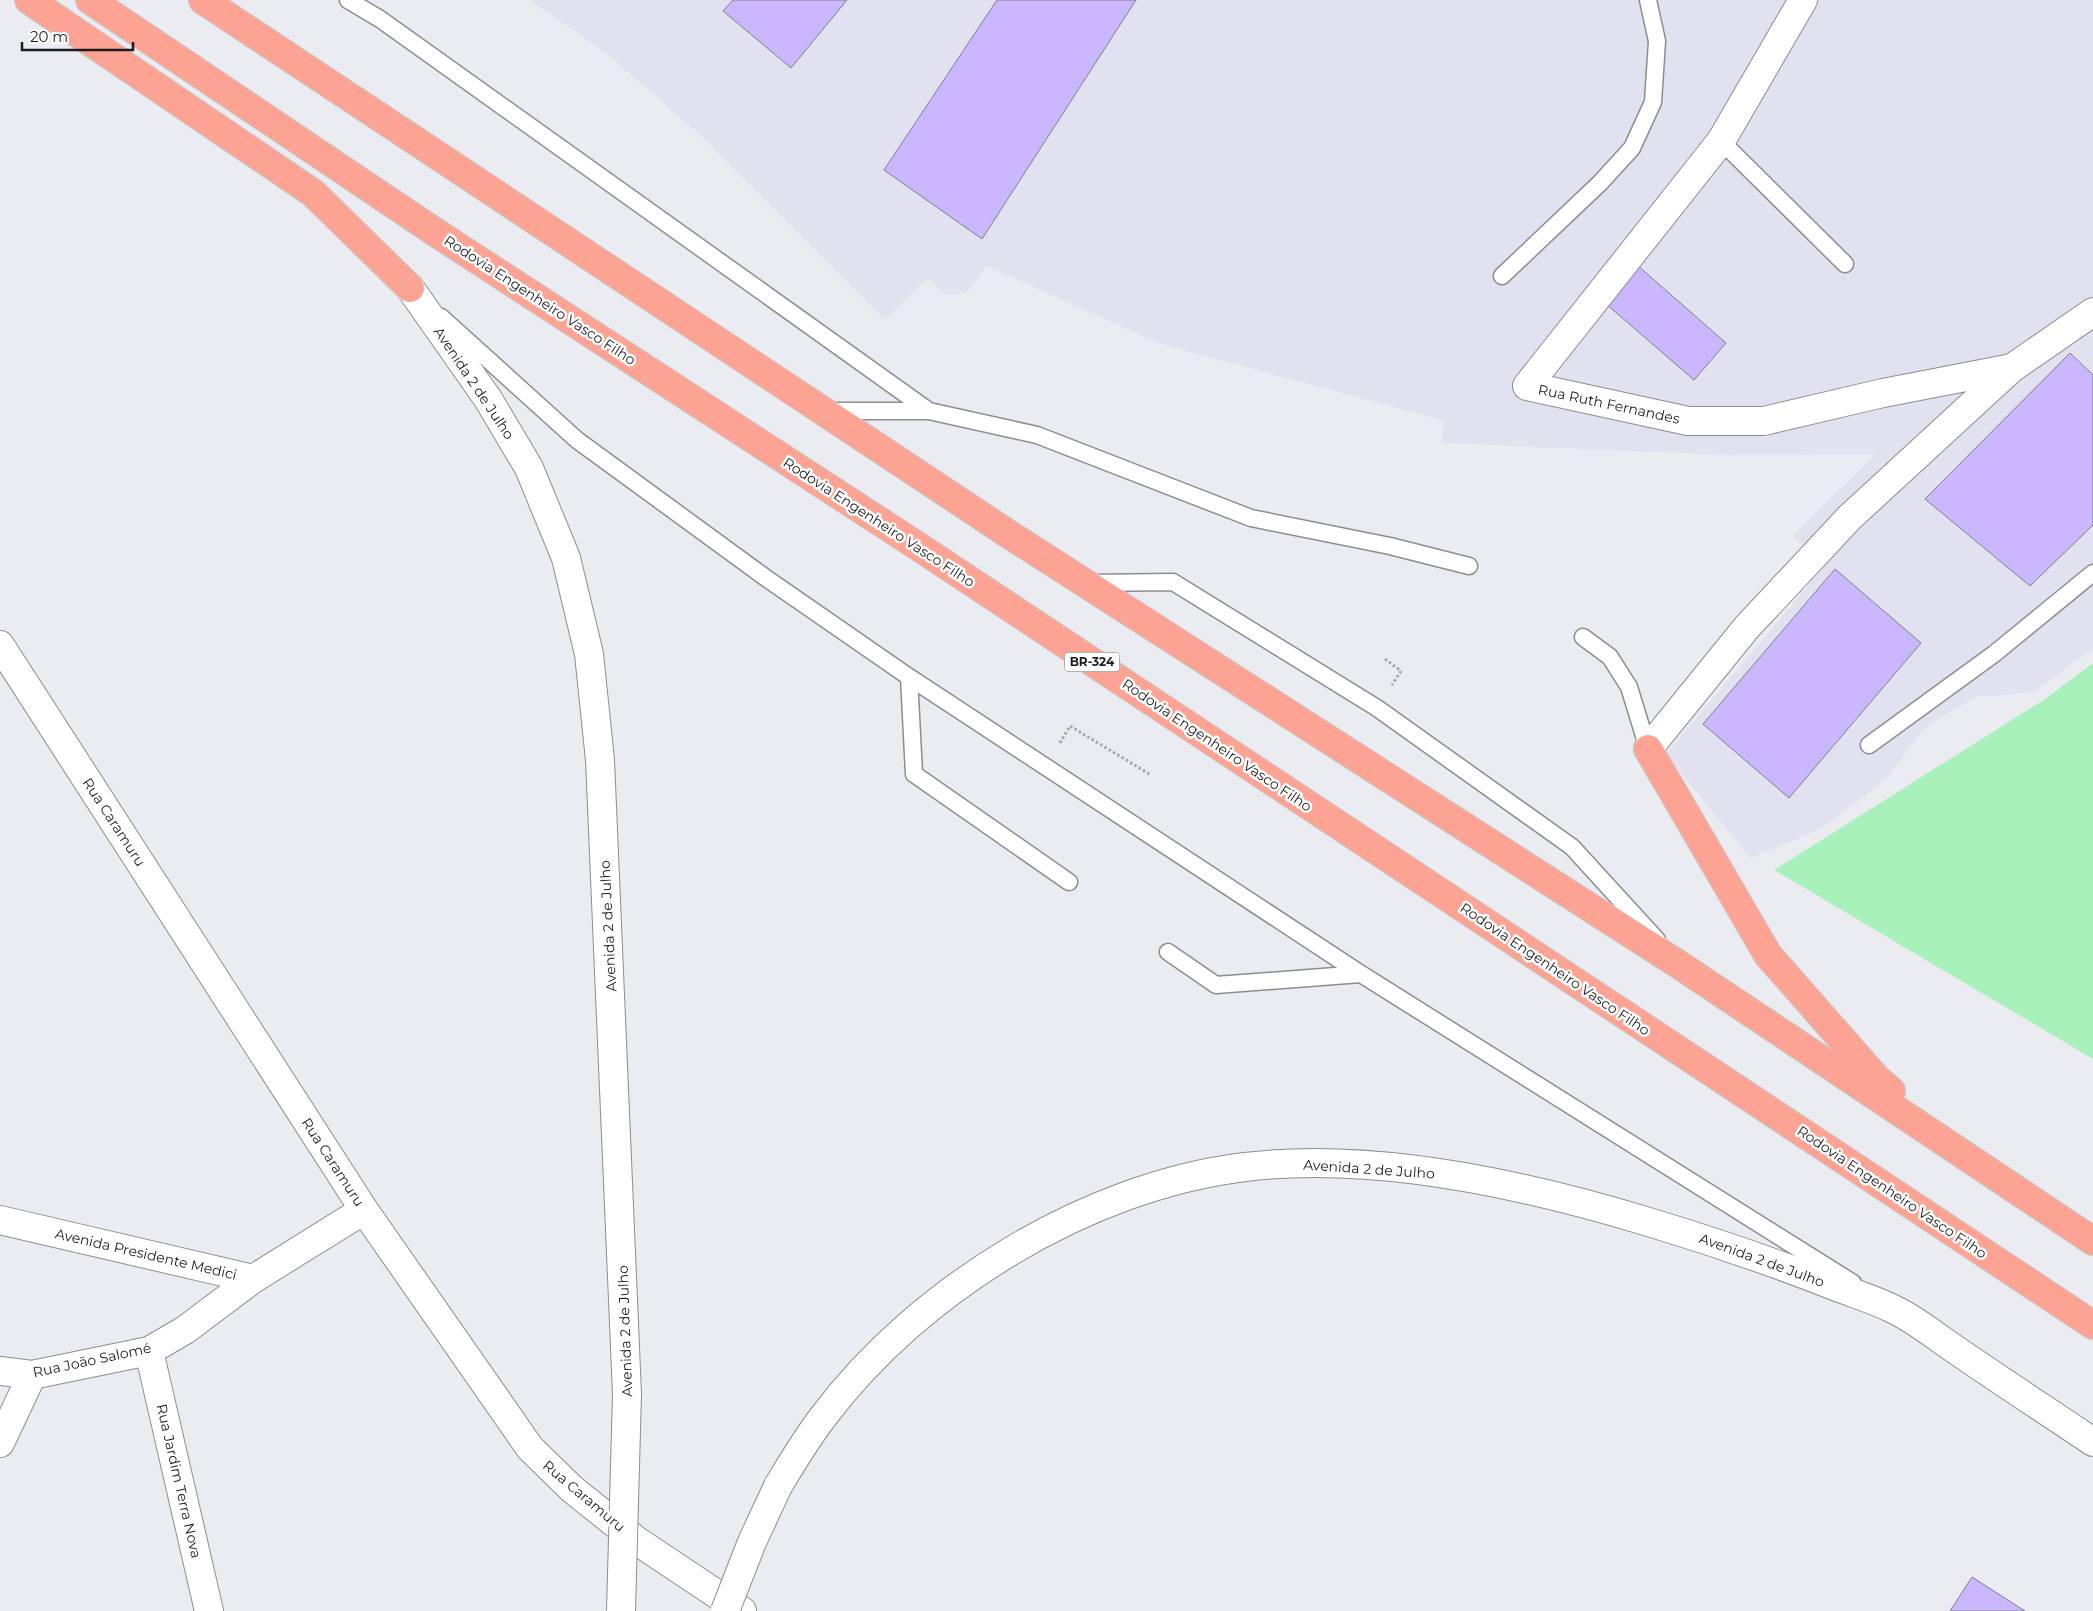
<svg xmlns="http://www.w3.org/2000/svg" width="2093" height="1611" viewBox="0 0 2093 1611" font-family="Montserrat,sans-serif">
	<style>
		.built { fill: #e1e1f0 }
		.green { fill: #a8f1bb }
		.building { fill: #cab7fd; stroke: #817f86 }
		.lines { fill: none; stroke-linecap: round; stroke-linejoin: round }
		.service-casing { stroke: #8c8c93; stroke-width: 19 }
		.minor-casing { stroke: #8c8c93; stroke-width: 30 }
		.secondary-casing { stroke: #8c8c93; stroke-width: 30 }
		.motorway-casing { stroke: #c9c9c9; stroke-width: 30 }
		.path { stroke: #a6a6ac; stroke-width: 3; stroke-dasharray: 2.5 2.5; stroke-linecap: butt }
		.service { stroke: #fff; stroke-width: 16 }
		.minor { stroke: #fff; stroke-width: 28 }
		.secondary { stroke: #fff; stroke-width: 28 }
		.motorway { stroke: #fca394; stroke-width: 28 }
		.secondary-bridge-casing { stroke: #8c8c93; stroke-width: 30; stroke-linecap: butt }
		.secondary-bridge { stroke: #fff; stroke-width: 28 }
		.labels { text-anchor: middle; stroke-width: 5; stroke-linejoin: round; paint-order: stroke }
		.shield { fill: #fff; stroke: #606062; stroke-width: 1 }
		.shield-label { font-size: 12px; font-weight: bold; fill: #1c1c1f }
		.street-label { font-size: 14px; fill: #1c1c1f; stroke: #fff }
	</style>
	<rect width="100%" height="100%" fill="#ebebf2"/>
	<!-- built -->
	<path class="built" d="M530,0H2093V648L2034,692L1976,697L1926,726L1887,778L1821,829L1750,858L1666,754L1824,567L1793,536L1876,454L1729,455L1442,443L1443,420L1161,344L987,266L965,294H946L928,278L885,320L706,140L606,53Z"/>
	<!-- green -->
	<path class="green" d="M2093,663V1059L1774,870L2045,699Z"/>
	<!-- building -->
	<path class="building" d="M733,0H847L791,68L723,11Z
		M997,0H1136L982,239L884,170Z
		M1637,265L1726,343L1694,380L1605,303Z
		M2070,353L2093,375V525L2030,586L1925,499Z
		M1835,569L1921,643L1789,798L1703,724Z
		M1972,1577L2025,1611H1950Z"/>
	<g class="lines">
		<defs>
			<path id="service" d="M348,0L380,19L929,411
				M1721,141L1845,264
				M1502,276L1600,183L1632,148L1653,102L1657,41L1648,0
				M441,317L577,440L766,578L909,677L1361,974L1853,1283
				M827,411H929L1037,435L1251,518L1390,546L1469,566
				M1088,583L1173,582L1377,708L1572,847L1657,940
				M1583,637L1610,657L1629,687L1648,749
				M909,677L914,774L1069,882
				M1869,745L1994,654L2093,573
				M1168,952L1216,985L1361,974"/>
			<path id="minor" d="M1803,0L1721,141L1527,386L1688,421H1764L1883,393L2012,368
				M0,645L364,1210L530,1448L572,1489L637,1541L742,1611
				M1648,749L1747,627L1850,517L2012,368L2093,312
				M0,1220L253,1279L364,1210
				M149,1351L209,1611
				M0,1371L32,1375L149,1351L185,1330L253,1279
				M0,1443L32,1375"/>
			<path id="secondary" d="M410,288L488,399L529,468L566,558L589,654L600,760L627,1394
				M778,1486C792,1463 806,1439 823,1417C918,1290 1087,1186 1245,1167C1376,1151 1528,1185 1652,1223C1715,1242 1776,1263 1837,1287C1855,1294 1875,1300 1893,1309C1915,1319 1935,1336 1956,1350C2001,1381 2047,1411 2093,1442"/>
			<path id="motorway" d="M29,0L313,193L410,288
				M90,0L435,232L916,545L2093,1325
				M203,0L1007,533L1678,964L2093,1241
				M1648,749L1768,955L1877,1079L1891,1091"/>
		</defs>
		<!-- service casing -->
		<use href="#service" class="service-casing"/>
		<!-- minor casing -->
		<use href="#minor" class="minor-casing"/>
		<!-- secondary casing -->
		<use href="#secondary" class="secondary-casing"/>
		<!-- motorway casing -->
		<use href="#motorway" class="motorway-casing"/>
		<!-- path -->
		<path class="path" d="M1385,659L1401,671L1392,685
			M1060,743L1070,726L1151,775"/>
		<!-- service -->
		<use href="#service" class="service"/>
		<!-- minor -->
		<use href="#minor" class="minor"/>
		<!-- secondary -->
		<use href="#secondary" class="secondary"/>
		<!-- motorway -->
		<use href="#motorway" class="motorway"/>
		<defs>
			<path id="secondary-bridge" d="M621,1611L627,1394
				M725,1611L752,1542L778,1486"/>
		</defs>
		<!-- secondary-bridge casing -->
		<use href="#secondary-bridge" class="secondary-bridge-casing"/>
		<!-- secondary-bridge -->
		<use href="#secondary-bridge" class="secondary-bridge"/>
	</g>
	<g class="labels">
		<!-- shield labels -->
		<rect class="shield" x="1064.5" y="652.5" width="55" height="19" rx="4"/>
		<g class="shield-label">
			<text x="1092" y="666">BR-324</text>
		</g>
		<!-- street labels -->
		<g class="street-label">
			<text transform="translate(540 300) rotate(33)" y="5">Rodovia Engenheiro Vasco Filho</text>
			<text transform="translate(474 383) rotate(56)" y="5">Avenida 2 de Julho</text>
			<text transform="translate(1609 404) rotate(12)" y="5">Rua Ruth Fernandes</text>
			<text transform="translate(879 522) rotate(33)" y="5">Rodovia Engenheiro Vasco Filho</text>
			<text transform="translate(1217 745) rotate(34)" y="5">Rodovia Engenheiro Vasco Filho</text>
			<text transform="translate(114 822) rotate(57)" y="5">Rua Caramuru</text>
			<text transform="translate(608 926) rotate(-93)" y="5">Avenida 2 de Julho</text>
			<text transform="translate(1555 969) rotate(34)" y="5">Rodovia Engenheiro Vasco Filho</text>
			<text transform="translate(333 1162) rotate(57)" y="5">Rua Caramuru</text>
			<text transform="translate(1369 1169) rotate(4)" y="5">Avenida 2 de Julho</text>
			<text transform="translate(1892 1192) rotate(34)" y="5">Rodovia Engenheiro Vasco Filho</text>
			<text transform="translate(146 1254) rotate(13)" y="5">Avenida Presidente Medici</text>
			<text transform="translate(1762 1260) rotate(20)" y="5">Avenida 2 de Julho</text>
			<text transform="translate(625 1331) rotate(-92)" y="5">Avenida 2 de Julho</text>
			<text transform="translate(92 1360) rotate(-12)" y="5">Rua João Salomé</text>
			<text transform="translate(179 1481) rotate(77)" y="5">Rua Jardim Terra Nova</text>
			<text transform="translate(584 1496) rotate(40)" y="5">Rua Caramuru</text>
		</g>
	</g>
	<!-- scale -->
	<path d="M22 42v8h111v-8" fill="none" stroke="#1c1c1f" stroke-width="2.5"/>
	<text x="30" y="42" font-size="15" fill="#1c1c1f" stroke="#ffffff" stroke-width="4" paint-order="stroke">20 m</text>
</svg>
